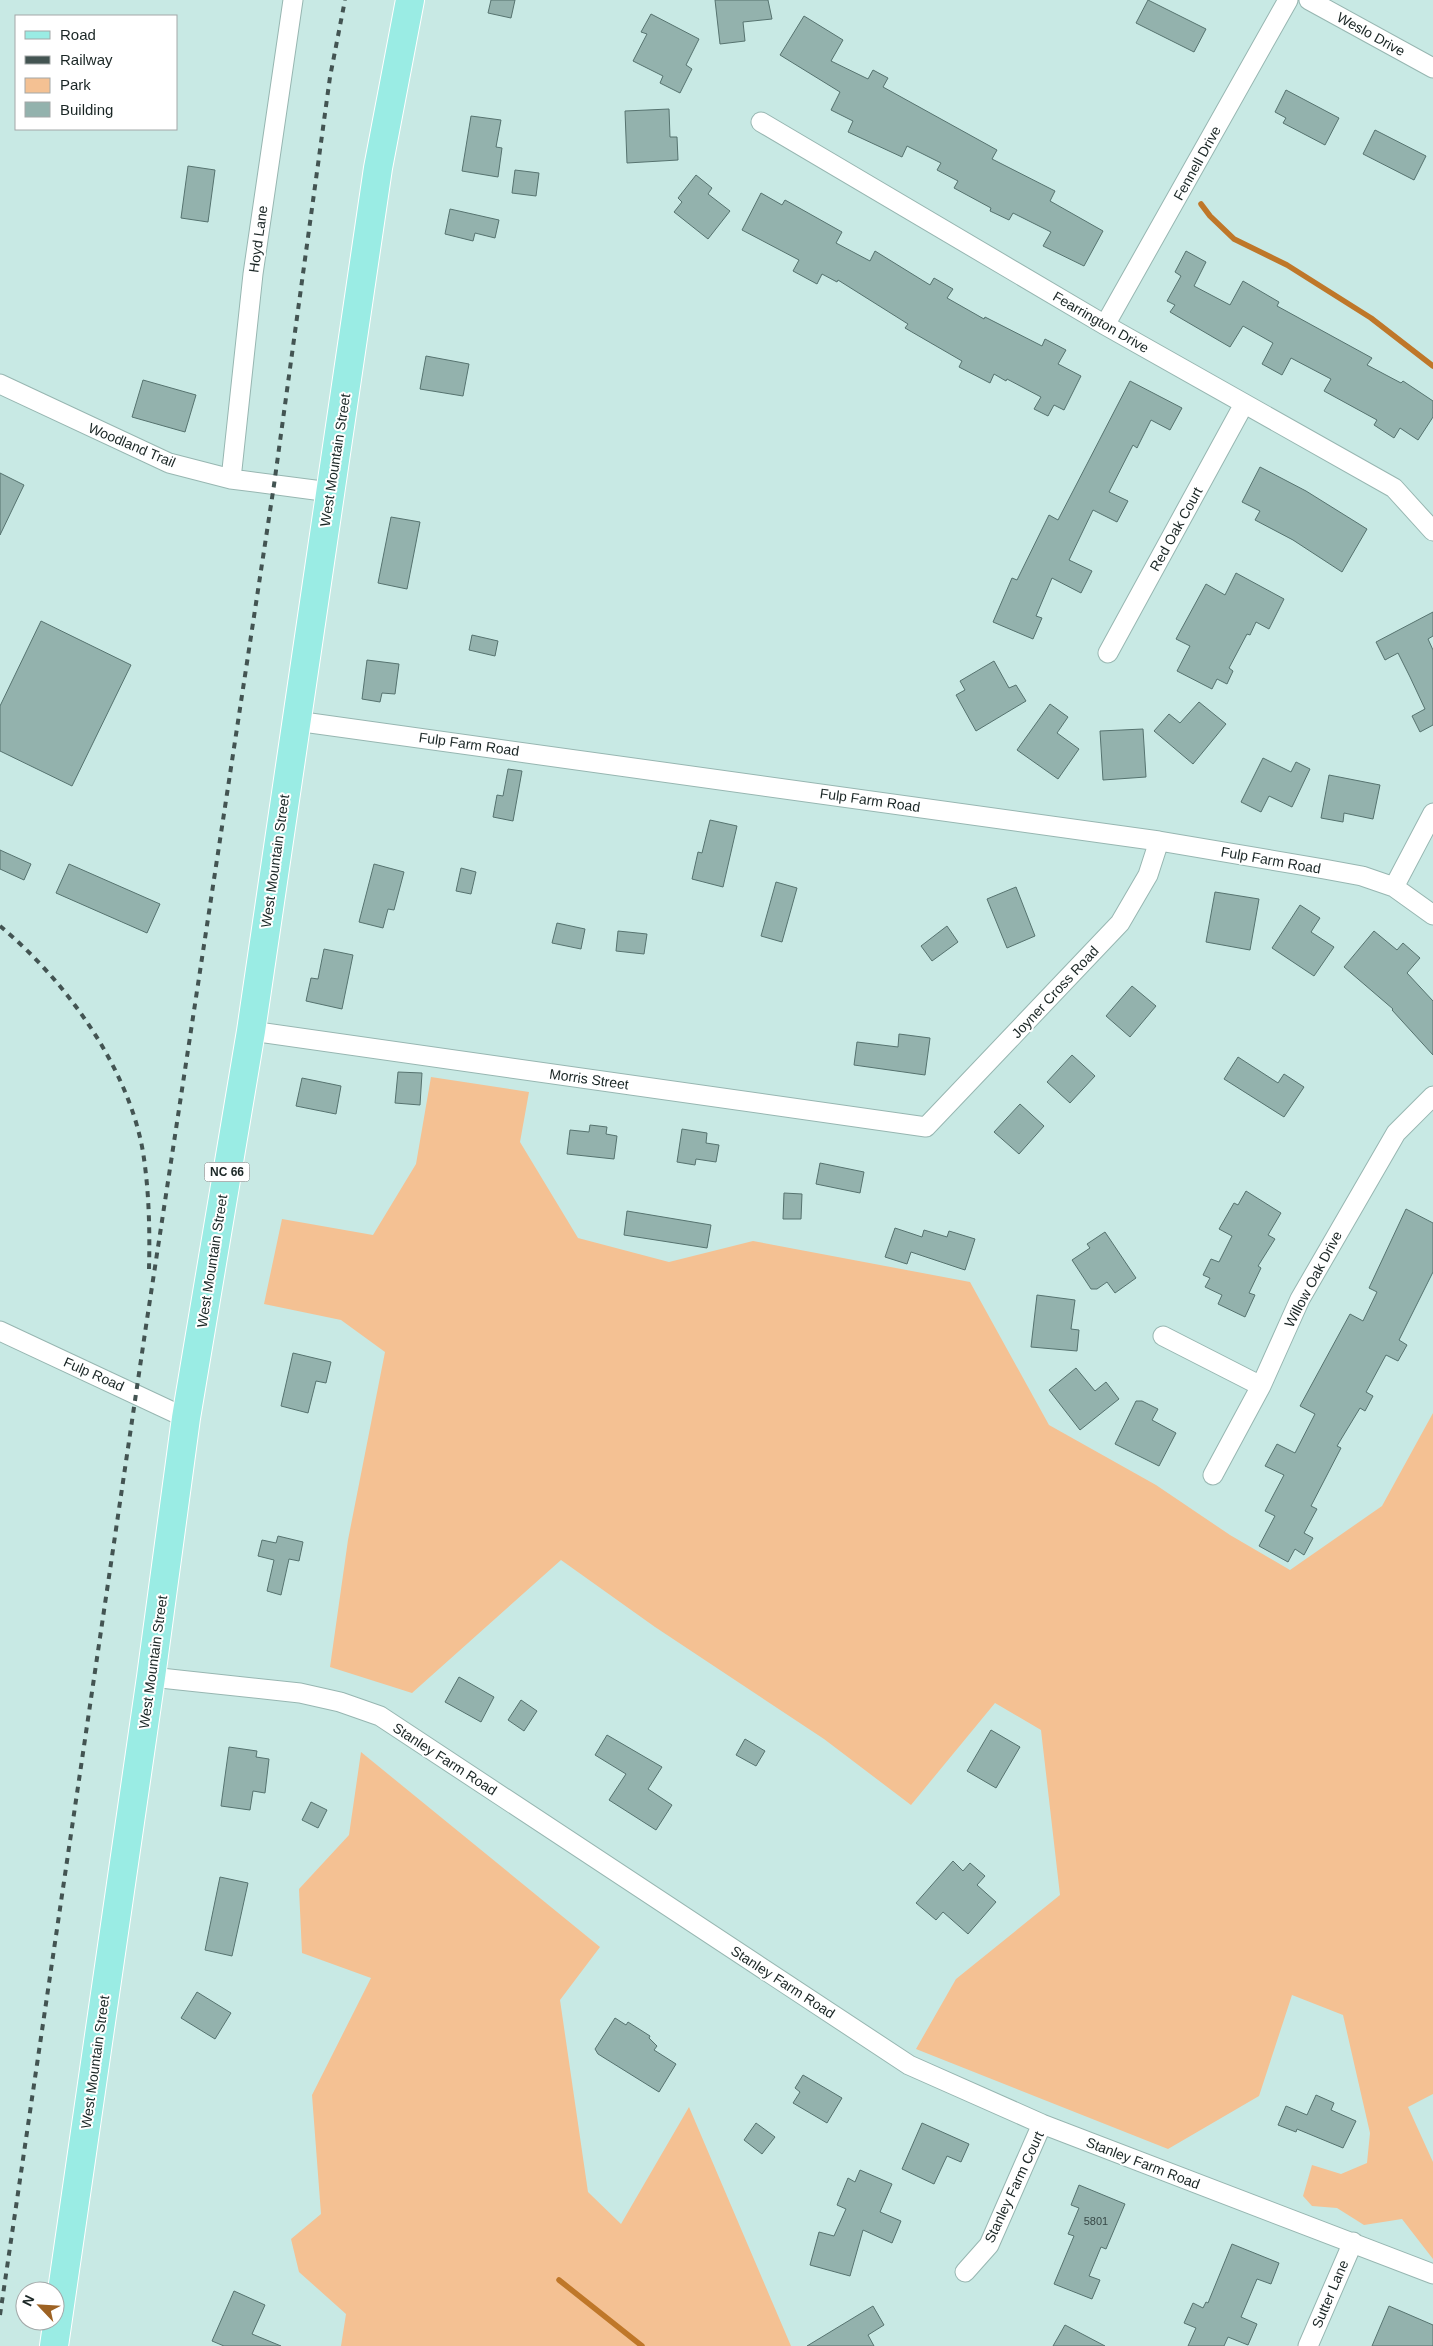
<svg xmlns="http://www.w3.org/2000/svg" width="1433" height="2346" viewBox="0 0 1433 2346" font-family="Helvetica,sans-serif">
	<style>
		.green { fill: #f4c193 }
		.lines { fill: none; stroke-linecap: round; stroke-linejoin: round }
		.stream { stroke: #bf7729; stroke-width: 5.5 }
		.building { fill: #93b2ad; stroke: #56736f }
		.minor-casing { stroke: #97b6b1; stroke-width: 21 }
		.primary-casing { stroke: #fff; stroke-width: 30 }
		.minor { stroke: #fff; stroke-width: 19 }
		.primary { stroke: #9aece4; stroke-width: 28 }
		.rail { stroke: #435452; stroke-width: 4; stroke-dasharray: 6 6; stroke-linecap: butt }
		.labels { text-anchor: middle; stroke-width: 4; stroke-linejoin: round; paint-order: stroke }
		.number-label { font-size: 11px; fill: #384947 }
		.shield { fill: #fff; stroke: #5f6766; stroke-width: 1 }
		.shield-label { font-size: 12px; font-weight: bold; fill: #1a2625 }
		.street-label { font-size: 14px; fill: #1a2625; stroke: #fff }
	</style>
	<rect width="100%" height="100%" fill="#c8e9e4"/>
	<!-- green -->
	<path class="green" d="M431,1077L529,1092L520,1142L578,1238L669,1262L753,1241L970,1282L1049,1425L1156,1485L1230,1535L1290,1570L1382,1506L1433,1413V2094L1408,2107L1433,2162V2259L1402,2219L1364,2225L1337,2208L1312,2206L1303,2196L1312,2165L1341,2174L1367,2163L1370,2133L1343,2015L1292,1995L1259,2096L1168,2149L916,2049L956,1979L1060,1895L1041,1730L995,1703L911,1805L824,1739L655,1627L561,1560L412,1693L330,1667L348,1540L385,1352L341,1320L264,1304L282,1219L373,1235L416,1164Z
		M361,1752L600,1947L560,2000L588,2192L621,2224L689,2107L791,2346H341L346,2314L299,2272L291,2239L321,2214L312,2095L371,1978L302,1953L299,1889L349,1835Z"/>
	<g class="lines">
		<!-- stream -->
		<path class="stream" d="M1201,204L1210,216L1234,239L1287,265L1371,318L1433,366
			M559,2280L642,2346"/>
	</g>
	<!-- building -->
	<path class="building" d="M491,0H515L511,18L488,13Z
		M715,0H768L772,19L743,22L745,41L720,44Z
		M1148,0L1206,29L1194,52L1136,23Z
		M651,14L699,39L686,65L692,69L680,93L660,83L663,76L633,61L647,34L641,32Z
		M804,16L843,40L831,61L868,79L873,70L888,78L883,87L997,150L992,159L1055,191L1050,201L1103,231L1084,266L1043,246L1051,232L1013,213L1009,220L990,211L991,208L954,188L958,181L937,170L941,163L907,146L902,157L848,132L853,121L831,110L840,92L780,55Z
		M1286,90L1339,118L1325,145L1283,123L1286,118L1275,112Z
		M669,109L670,137H677L678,160L627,163L625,111Z
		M471,116L501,120L496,147L502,148L498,177L462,171Z
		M1375,130L1426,156L1414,180L1363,154Z
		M188,166L215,170L208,222L181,218Z
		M515,170L539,173L536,196L512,193Z
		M696,175L712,188L708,194L730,211L708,239L674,212L682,202L678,198Z
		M761,193L782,205L785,200L842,232L836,243L870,261L875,251L930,285L934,278L953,289L947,298L984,319L985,317L1042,346L1045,339L1066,350L1058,364L1081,376L1064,410L1054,405L1048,416L1034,409L1041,397L1007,379L1006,381L994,374L990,383L959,367L962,361L905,328L908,324L838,280L837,282L822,274L817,284L793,271L799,260L742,230Z
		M450,209L499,220L495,238L475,233L473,241L445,234Z
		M1186,251L1206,262L1194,286L1230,305L1243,281L1279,302L1277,306L1372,358L1367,365L1401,383L1403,381L1433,401V417L1418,440L1400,428L1394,438L1374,425L1377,420L1324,391L1331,379L1291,358L1282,375L1262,364L1273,343L1243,326L1230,347L1170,312L1175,305L1167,301L1181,276L1175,272Z
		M426,356L469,364L463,396L420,389Z
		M143,380L196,395L185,432L132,417Z
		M1130,381L1182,408L1170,430L1151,420L1137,448L1133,445L1109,492L1128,501L1117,522L1093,510L1069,560L1092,571L1081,593L1052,578L1036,616L1042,618L1033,639L993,622L1012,578L1017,580L1049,515L1058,520Z
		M1260,467L1306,491L1367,529L1342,572L1293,540L1255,520L1260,511L1242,502Z
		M0,473L24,485L0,535Z
		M391,517L420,522L407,589L378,583Z
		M1236,573L1284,599L1269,629L1256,622L1250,635L1247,634L1229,668L1233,671L1227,684L1217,679L1212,689L1177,671L1190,646L1176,639L1206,584L1225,595Z
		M1433,612V636L1428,639L1433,650V725L1420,732L1412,716L1425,709L1410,677L1398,653L1385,660L1376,642Z
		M41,621L131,665L72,786L0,751V706Z
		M472,635L498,641L495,656L469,650Z
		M367,660L399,664L395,694L382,693L380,702L362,699Z
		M994,661L1009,688L1016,685L1026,701L976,731L956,695L965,690L960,681Z
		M1199,702L1226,724L1193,764L1154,731L1169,714L1180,723Z
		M1050,704L1068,717L1057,733L1079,749L1058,779L1017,750Z
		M1143,729L1146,777L1103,780L1100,731Z
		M1263,758L1291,772L1296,762L1310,769L1292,807L1269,796L1261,812L1241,802Z
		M508,769L522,771L513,821L493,817L497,795L503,796Z
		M1329,775L1380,785L1373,819L1344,813L1343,822L1321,818Z
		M710,820L737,826L723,887L692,879L698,852L702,853Z
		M0,850L31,864L24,880L0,869Z
		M69,864L160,904L147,933L56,893Z
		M374,864L404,872L394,910L388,909L383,928L359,922Z
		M461,868L476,872L471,894L456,891Z
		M776,882L797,888L782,942L761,936Z
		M1016,887L1035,936L1007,948L987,899Z
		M1215,892L1259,899L1250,950L1206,942Z
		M1300,905L1320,918L1311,932L1334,947L1314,976L1272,948Z
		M557,923L585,929L581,949L552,943Z
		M947,926L958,942L932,961L921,946Z
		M618,931L647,934L644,954L616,951Z
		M1374,931L1397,950L1403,943L1420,958L1407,973L1433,1001V1055L1392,1010L1393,1009L1344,967Z
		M324,949L353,955L342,1009L306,1001L311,978L318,979Z
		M1132,986L1156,1006L1130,1037L1106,1016Z
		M899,1034L930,1038L925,1075L854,1065L857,1042L898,1047Z
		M1072,1055L1095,1076L1070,1103L1047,1082Z
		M1238,1057L1278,1083L1284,1074L1304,1087L1284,1117L1224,1079Z
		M398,1072L422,1073L420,1105L395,1103Z
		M302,1078L341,1086L336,1114L296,1106Z
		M1020,1104L1044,1126L1019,1154L994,1132Z
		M590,1125L607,1127L606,1134L617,1136L614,1159L567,1154L570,1130L589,1132Z
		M682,1129L707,1133L706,1143L719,1145L716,1162L696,1159L695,1165L677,1162Z
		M820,1163L864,1172L860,1193L816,1184Z
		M1246,1191L1281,1213L1268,1235L1275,1239L1258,1266L1261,1268L1249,1293L1255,1295L1245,1317L1218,1304L1222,1295L1205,1287L1210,1278L1203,1275L1211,1259L1219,1262L1232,1236L1219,1229L1234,1203L1238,1205Z
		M784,1193L802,1194L801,1219H783Z
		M1406,1209L1433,1223V1272L1399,1340L1407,1345L1398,1361L1386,1355L1366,1392L1373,1396L1365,1411L1360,1408L1337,1446L1341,1448L1311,1506L1317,1509L1304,1533L1313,1538L1304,1555L1295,1549L1288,1562L1259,1546L1275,1516L1265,1511L1284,1475L1265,1466L1277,1444L1295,1453L1315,1414L1300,1406L1350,1314L1363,1321L1377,1292L1369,1288Z
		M627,1211L711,1225L707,1248L624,1235Z
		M895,1228L922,1237L924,1230L947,1237L949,1231L975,1239L965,1270L911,1252L907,1264L885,1257Z
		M1105,1232L1136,1278L1115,1293L1107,1282L1097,1289H1091L1072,1260L1090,1248L1087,1244Z
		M1037,1295L1075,1300L1071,1329L1079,1330L1077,1351L1031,1347Z
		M293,1353L331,1362L326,1383L316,1381L308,1413L281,1406Z
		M1076,1368L1095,1391L1106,1382L1119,1399L1080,1430L1049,1390Z
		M1136,1401H1142L1158,1409L1152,1420L1176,1433L1159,1466L1115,1444Z
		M278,1536L303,1542L299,1561L289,1559L281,1595L267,1591L274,1560L258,1556L262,1540L276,1543Z
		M459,1677L494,1697L481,1722L445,1702Z
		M521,1700L537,1711L524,1731L508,1720Z
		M991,1730L1020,1747L996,1788L967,1771Z
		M607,1735L662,1767L648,1789L672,1805L656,1830L609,1800L626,1774L595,1755Z
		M745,1739L765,1751L756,1766L736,1755Z
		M229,1747L257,1751L256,1757L269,1759L265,1793L253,1791L250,1810L221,1806Z
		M311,1802L327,1810L318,1828L302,1820Z
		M953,1861L963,1871L970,1863L985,1876L977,1885L996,1902L968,1934L943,1912L936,1920L916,1903Z
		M220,1877L248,1883L232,1956L205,1950Z
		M197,1992L231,2013L215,2039L181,2018Z
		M615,2018L626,2025L628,2022L650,2036L649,2038L657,2046L654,2050L676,2064L659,2092L598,2054L595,2049Z
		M803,2075L842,2098L827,2123L793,2103L800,2092L795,2088Z
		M1316,2095L1334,2103L1331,2110L1356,2121L1343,2148L1297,2129L1296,2132L1278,2125L1286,2106L1307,2115Z
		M756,2123L775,2137L762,2154L744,2140Z
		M922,2123L969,2144L961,2162L947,2156L934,2184L902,2169Z
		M860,2170L892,2184L880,2212L901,2221L892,2243L863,2230L850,2276L810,2265L819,2232L834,2236L846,2209L837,2205L848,2178L855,2182Z
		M1079,2185L1125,2204L1106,2249L1101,2247L1089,2276L1100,2280L1092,2299L1054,2284L1074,2236L1068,2234L1079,2208L1071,2205Z
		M1232,2244L1279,2263L1271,2284L1257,2279L1241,2317L1257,2324L1248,2345L1228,2337L1224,2346H1188L1196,2328L1184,2323L1193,2303L1203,2308L1206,2302L1208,2303Z
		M234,2291L265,2305L252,2334L281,2346H224L212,2341Z
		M873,2306L884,2325L868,2335L874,2346H807Z
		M1389,2306L1433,2325V2346H1372Z
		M1065,2325L1105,2346H1053Z"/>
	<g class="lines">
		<defs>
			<path id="minor" d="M1309,0L1433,68
				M761,122L1105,325L1394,488L1433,531
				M1105,325L1288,0
				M0,384L169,463L231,479L330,492
				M231,479L253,274L293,0
				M1108,653L1244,404
				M296,721L1159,841L1324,869L1362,876L1394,887L1433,915
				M1394,887L1433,813
				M251,1031L926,1127L1120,923L1148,875L1159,841
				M0,1331L186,1418
				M1163,1336L1261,1386
				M1213,1475L1261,1386L1300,1299L1396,1133L1433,1096
				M151,1677L300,1693L340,1702L380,1716L909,2065L1042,2124L1433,2274
				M965,2272L989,2245L1042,2124
				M1308,2346L1353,2242"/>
			<path id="primary" d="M54,2346L151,1677L186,1418L251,1031L378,168L410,0"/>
		</defs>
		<!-- minor casing -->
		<use href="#minor" class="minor-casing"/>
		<!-- primary casing -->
		<use href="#primary" class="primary-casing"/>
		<!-- minor -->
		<use href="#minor" class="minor"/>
		<!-- primary -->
		<use href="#primary" class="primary"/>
		<!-- rail -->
		<path class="rail" d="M0,926C65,980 128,1066 143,1152C149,1190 150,1230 149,1269
			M0,2315L146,1326L274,485L330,77L345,0"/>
	</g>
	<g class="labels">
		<!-- number labels -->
		<g class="number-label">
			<text x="1096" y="2225">5801</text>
		</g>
		<!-- shield labels -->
		<rect class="shield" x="204.5" y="1162.5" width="45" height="19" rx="4"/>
		<g class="shield-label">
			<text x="227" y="1176">NC 66</text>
		</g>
		<!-- street labels -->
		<g class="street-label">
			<text transform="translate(1371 34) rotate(29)" y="5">Weslo Drive</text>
			<text transform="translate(1197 163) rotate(-61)" y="5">Fennell Drive</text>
			<text transform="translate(258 239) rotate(-82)" y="5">Hoyd Lane</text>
			<text transform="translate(1101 322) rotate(30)" y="5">Fearrington Drive</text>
			<text transform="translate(132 445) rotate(23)" y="5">Woodland Trail</text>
			<text transform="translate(335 460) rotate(-81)" y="5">West Mountain Street</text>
			<text transform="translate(1176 529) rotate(-61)" y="5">Red Oak Court</text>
			<text transform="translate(469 744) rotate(8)" y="5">Fulp Farm Road</text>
			<text transform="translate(870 800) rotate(8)" y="5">Fulp Farm Road</text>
			<text transform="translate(1271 860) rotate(10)" y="5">Fulp Farm Road</text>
			<text transform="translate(275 861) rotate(-82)" y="5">West Mountain Street</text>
			<text transform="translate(1055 992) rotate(-47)" y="5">Joyner Cross Road</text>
			<text transform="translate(589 1079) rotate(8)" y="5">Morris Street</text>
			<text transform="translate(212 1261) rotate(-81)" y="5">West Mountain Street</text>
			<text transform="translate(1313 1279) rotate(-62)" y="5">Willow Oak Drive</text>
			<text transform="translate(94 1374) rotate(24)" y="5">Fulp Road</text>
			<text transform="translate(153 1662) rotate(-82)" y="5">West Mountain Street</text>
			<text transform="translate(445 1759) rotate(33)" y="5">Stanley Farm Road</text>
			<text transform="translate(783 1982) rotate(33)" y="5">Stanley Farm Road</text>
			<text transform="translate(95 2062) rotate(-82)" y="5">West Mountain Street</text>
			<text transform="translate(1143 2163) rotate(21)" y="5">Stanley Farm Road</text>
			<text transform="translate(1014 2187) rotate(-65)" y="5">Stanley Farm Court</text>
			<text transform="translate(1330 2294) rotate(-67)" y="5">Sutter Lane</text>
		</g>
	</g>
	<!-- legend -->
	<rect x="15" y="15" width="162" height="115" fill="#ffffff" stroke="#a3a8a8"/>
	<rect x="25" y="31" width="25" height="8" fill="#9aece4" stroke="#a3a8a8"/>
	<text x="60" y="40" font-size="15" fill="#1a2625">Road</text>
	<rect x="25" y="56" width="25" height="8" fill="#435452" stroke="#a3a8a8"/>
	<text x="60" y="65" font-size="15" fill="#1a2625">Railway</text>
	<rect x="25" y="78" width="25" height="15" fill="#f4c193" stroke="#a3a8a8"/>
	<text x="60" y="90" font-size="15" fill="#1a2625">Park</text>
	<rect x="25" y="102" width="25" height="15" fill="#93b2ad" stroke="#a3a8a8"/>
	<text x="60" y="115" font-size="15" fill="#1a2625">Building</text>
	<!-- north arrow -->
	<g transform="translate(40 2306) rotate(295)"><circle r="24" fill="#ffffff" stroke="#a3a8a8"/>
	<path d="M0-4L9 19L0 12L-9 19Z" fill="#9d6223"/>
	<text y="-8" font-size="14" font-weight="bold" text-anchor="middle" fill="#1a2625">N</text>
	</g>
</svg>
